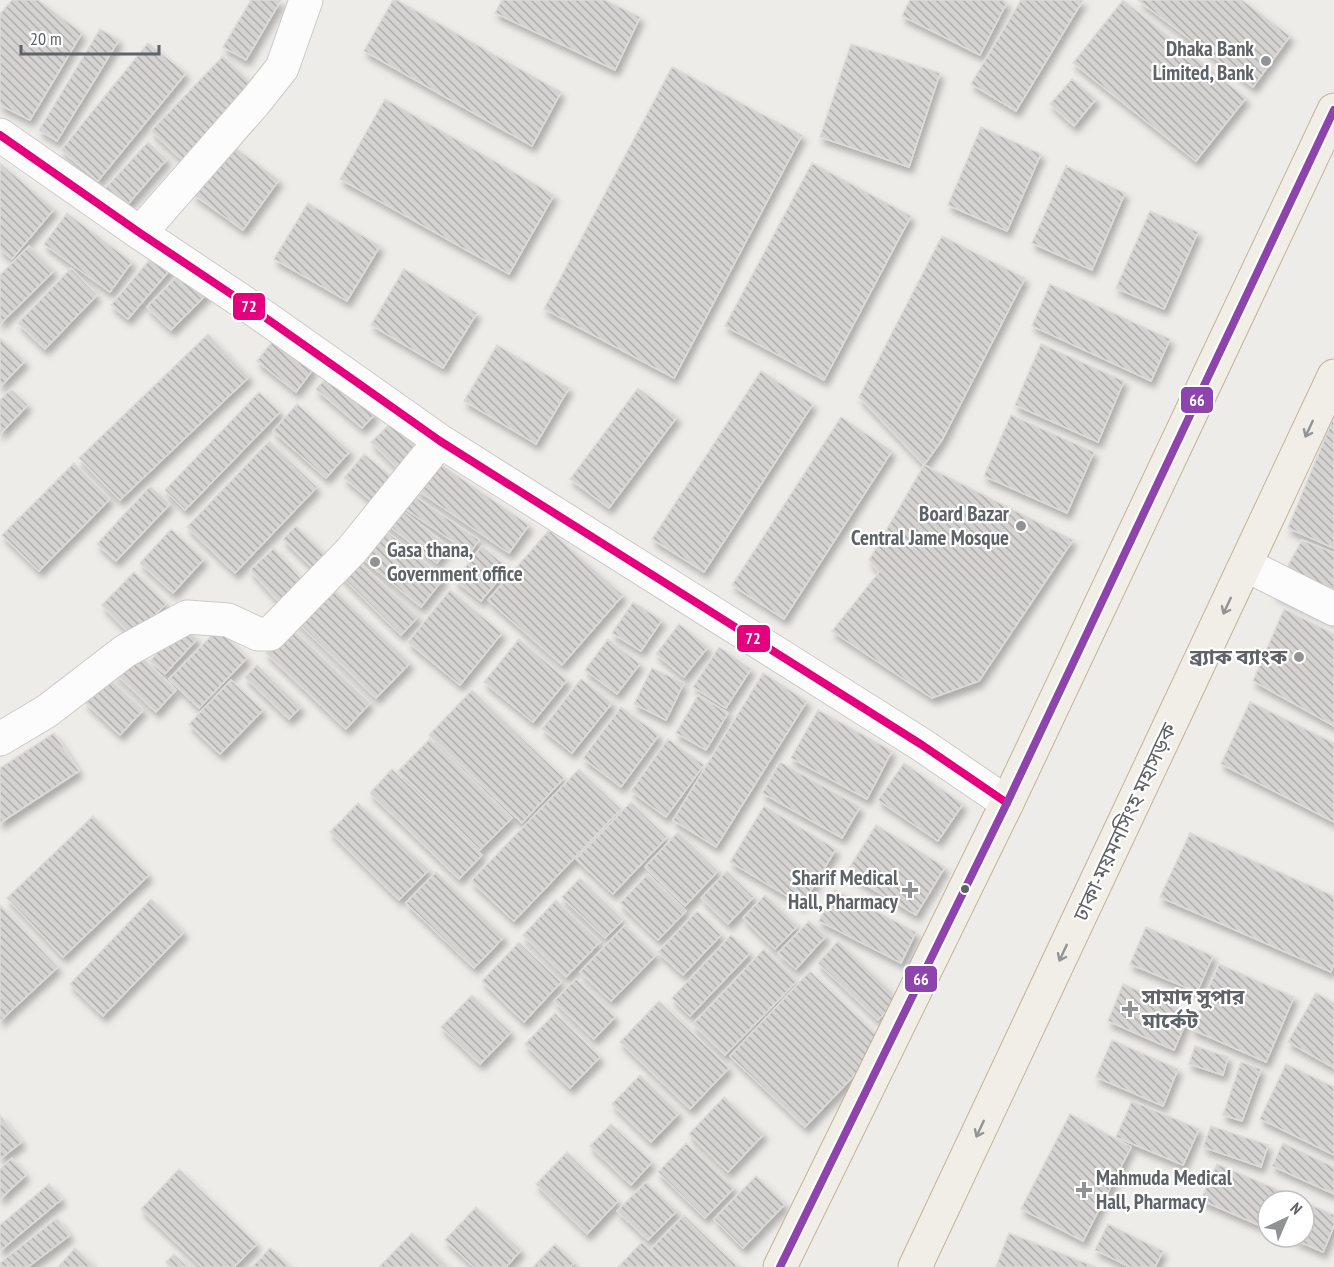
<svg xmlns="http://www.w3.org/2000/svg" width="1334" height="1267" viewBox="0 0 1334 1267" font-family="'PT Sans Narrow','Noto Sans Bengali',sans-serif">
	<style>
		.building { fill: url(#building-back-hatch); stroke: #dddbd8; stroke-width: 1.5; filter: url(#shadow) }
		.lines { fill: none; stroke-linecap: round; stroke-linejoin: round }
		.minor-casing { stroke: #cacac9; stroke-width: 35 }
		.secondary-casing { stroke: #c8c8c8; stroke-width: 35 }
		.trunk-casing { stroke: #c2b39a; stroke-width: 35 }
		.minor { stroke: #fcfcfc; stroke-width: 33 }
		.secondary { stroke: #fcfcfc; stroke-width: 33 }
		.trunk { stroke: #f0eee6; stroke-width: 33 }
		.bus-1-casing { stroke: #fff; stroke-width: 12 }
		.bus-2-casing { stroke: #fff; stroke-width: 12 }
		.bus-1 { stroke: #e5007d; stroke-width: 8 }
		.bus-2 { stroke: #8e44ad; stroke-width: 8 }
		.oneway { stroke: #929393 }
		.poi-dot { fill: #919294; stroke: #fff; stroke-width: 2 }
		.bus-dot { fill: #5f6266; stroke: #fff; stroke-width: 2 }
		.labels { text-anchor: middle; stroke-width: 4.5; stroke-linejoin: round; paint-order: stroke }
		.poi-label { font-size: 21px; font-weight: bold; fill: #5f6266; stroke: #fff; text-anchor: end }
		.street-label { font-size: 21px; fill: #5f6266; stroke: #fff }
		.line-badge { stroke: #fff; stroke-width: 2 }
		.badge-label { font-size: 16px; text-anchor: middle; font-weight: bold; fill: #fff }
	</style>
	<defs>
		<pattern id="building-back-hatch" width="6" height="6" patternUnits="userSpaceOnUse" patternTransform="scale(1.5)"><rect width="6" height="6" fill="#d5d3d2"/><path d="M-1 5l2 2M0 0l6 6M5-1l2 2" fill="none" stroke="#b0afae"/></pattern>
		<filter id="shadow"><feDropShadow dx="3.5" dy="6" stdDeviation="3" flood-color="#0004"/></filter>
	</defs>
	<rect width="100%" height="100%" fill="#eeece9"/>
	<!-- building -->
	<path class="building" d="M12,0H38L82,33L30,120L0,105V14Z
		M251,0H281L246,60L223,47Z
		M393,0H397L561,92L532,146L364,51Z
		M502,0H605L640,17L615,70L495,13Z
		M910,0H1002L1007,2L980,55L902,16Z
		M1021,0H1083L1016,111L971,84Z
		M1123,0L1246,98L1196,161L1073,63Z
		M1138,0H1242L1290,36L1253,87Z
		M100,29L119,40L57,141L39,130Z
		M148,43L186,73L98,181L61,150Z
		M851,44L940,73L909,167L820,137Z
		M223,56L253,85L182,160L151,131Z
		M672,67L802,135L674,378L544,309Z
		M1072,79L1096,99L1074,126L1050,104Z
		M385,99L554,195L509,274L340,179Z
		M981,127L1041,154L1007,231L948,205Z
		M148,142L167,159L122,211L101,193Z
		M230,144L279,180L243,230L193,194Z
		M0,163L54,209L12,259L0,249Z
		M812,163L911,216L824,380L725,326Z
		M1066,166L1125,193L1092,270L1032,243Z
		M308,203L380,246L347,301L274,259Z
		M1150,211L1198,232L1164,309L1116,288Z
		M67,213L132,262L110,292L44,244Z
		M942,236L1025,278L942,440L924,465L859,397Z
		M29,246L54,271L0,324V275Z
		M157,251L174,265L128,319L111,305Z
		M71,268L97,295L45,349L18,323Z
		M185,268L209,292L171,330L147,307Z
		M404,269L477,313L443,368L371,325Z
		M1050,284L1170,339L1151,381L1032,326Z
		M208,334L249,377L120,500L79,458Z
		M0,338L25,361L0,387Z
		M275,338L314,368L296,392L257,361Z
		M1041,344L1124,381L1098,442L1015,405Z
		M497,345L569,388L536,444L464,401Z
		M761,371L813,404L704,572L652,539Z
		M329,375L375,414L362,428L316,389Z
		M638,388L677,417L609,508L570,479Z
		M11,389L28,405L0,434V400Z
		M259,392L280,412L185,510L165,490Z
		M297,404L350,451L326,478L273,431Z
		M1011,415L1094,452L1067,513L984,476Z
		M1334,416V548L1288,528Z
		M841,417L892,451L784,619L732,585Z
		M395,419L424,448L400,471L371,442Z
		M269,441L317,487L235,573L187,527Z
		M364,454L396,480L375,504L344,478Z
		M436,461L529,525L509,553L416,489Z
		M74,463L110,499L39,571L2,535Z
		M924,465L1073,540L979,681L932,698L832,631L879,572L869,560Z
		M150,486L170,504L116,561L97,544Z
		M407,491L479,540L470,553L398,504Z
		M397,506L449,547L437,563L384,522Z
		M296,526L327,556L314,569L283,539Z
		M380,526L444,578L421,607L357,554Z
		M171,529L204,559L173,593L140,563Z
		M549,530L623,595L562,665L488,600Z
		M1302,540L1334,553V621L1273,593Z
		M482,546L508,568L481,601L455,580Z
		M274,548L302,580L278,601L250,570Z
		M355,558L418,617L401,635L339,574Z
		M134,572L166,604L133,637L102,605Z
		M328,584L410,663L376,698L294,619Z
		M450,590L502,633L460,685L408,642Z
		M633,602L662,620L641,651L612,633Z
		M1284,609L1334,634V726L1253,681Z
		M679,624L708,647L684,677L656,654Z
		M181,625L197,639L165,674L150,661Z
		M290,627L370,703L346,729L266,653Z
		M218,629L247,658L199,708L169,679Z
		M519,639L567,680L533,722L484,682Z
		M608,639L640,664L617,694L585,670Z
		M719,647L751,669L726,708L693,687Z
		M136,651L176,690L156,712L115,673Z
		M257,665L301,707L289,719L245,677Z
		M652,668L684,683L666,720L634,704Z
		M763,673L807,701L716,847L673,820Z
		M109,678L143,710L120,735L85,702Z
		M581,679L612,703L572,753L542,729Z
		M231,680L263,710L220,754L189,724Z
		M472,690L564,778L522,823L429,735Z
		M698,695L728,713L706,750L676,733Z
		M1250,702L1334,743V822L1221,764Z
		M621,707L659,735L621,787L583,758Z
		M818,710L892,751L867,799L791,758Z
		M54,733L79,771L0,823V768Z
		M430,739L512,818L480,850L398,771Z
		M668,739L704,765L666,817L631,791Z
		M780,762L860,807L842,838L762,793Z
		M904,763L963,804L938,841L878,800Z
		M392,769L482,855L459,879L370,793Z
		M579,769L621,809L514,921L471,881Z
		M631,802L667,837L613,894L576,859Z
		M358,803L429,870L399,900L330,832Z
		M764,806L836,849L802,905L730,862Z
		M93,816L149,875L63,957L7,898Z
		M876,825L945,867L916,915L846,873Z
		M678,832L718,871L685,906L645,867Z
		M1190,833L1334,896V963L1331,972L1160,897Z
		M727,871L754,897L728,924L701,898Z
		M436,872L504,937L474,968L406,903Z
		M648,874L686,911L658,940L620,903Z
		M580,878L623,920L605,938L562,897Z
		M835,890L916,932L901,963L819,921Z
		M765,895L798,926L775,949L743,918Z
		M151,899L184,932L103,1016L70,984Z
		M556,900L600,942L566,977L523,935Z
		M0,905L58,967L0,1021Z
		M697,911L721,935L683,975L658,952Z
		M809,921L826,936L796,969L778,953Z
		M625,925L656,955L611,1001L580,972Z
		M1146,927L1213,956L1197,992L1130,964Z
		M731,935L750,953L690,1016L672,998Z
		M838,941L899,999L878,1020L818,963Z
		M519,942L561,982L524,1022L482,981Z
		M764,949L797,981L725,1055L693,1024Z
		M1219,964L1294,997L1266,1062L1191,1029Z
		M810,971L885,1043L805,1127L730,1056Z
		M576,979L615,1017L594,1039L554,1001Z
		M1123,984L1190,1013L1174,1050L1108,1021Z
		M1316,993L1334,1003V1068L1288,1042Z
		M472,995L511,1032L480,1064L441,1027Z
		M659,1001L729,1068L690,1109L620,1042Z
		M555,1013L600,1057L570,1088L525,1044Z
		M1112,1040L1178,1069L1163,1106L1096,1077Z
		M1195,1046L1228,1057L1223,1075L1189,1064Z
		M1241,1062L1261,1069L1242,1121L1223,1115Z
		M1286,1064L1334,1087V1155L1260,1119Z
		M640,1075L679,1113L651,1142L612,1104Z
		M724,1097L764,1134L728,1172L689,1134Z
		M1132,1101L1199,1129L1183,1165L1116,1137Z
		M1070,1114L1131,1147L1083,1241L1021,1209Z
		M0,1115L22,1142L0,1159Z
		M611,1124L652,1162L631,1185L590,1146Z
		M1211,1126L1268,1145L1261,1167L1203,1147Z
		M686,1143L734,1188L705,1218L658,1172Z
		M1283,1143L1334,1167V1194L1272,1166Z
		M567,1152L618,1201L587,1234L536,1184Z
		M12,1158L26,1175L0,1199V1169Z
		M1217,1164L1283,1192L1280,1201H1268V1229L1201,1200Z
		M179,1169L257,1244L234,1267H202L141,1209Z
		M756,1176L785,1204L743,1248L714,1219Z
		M646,1182L677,1211L648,1240L617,1211Z
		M49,1184L62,1199L0,1251V1225Z
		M1304,1202L1334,1215V1226L1323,1252L1289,1237H1304Z
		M476,1207L521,1250L506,1267H474L445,1240Z
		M684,1215L738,1267H670L651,1249Z
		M57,1218L70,1235L28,1267H0V1263Z
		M1108,1224L1163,1251L1155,1267H1130L1095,1250Z
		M412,1233L448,1267H379Z
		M1009,1233L1096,1267H996Z
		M642,1242L667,1267H618Z
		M555,1244L574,1263L570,1267H533Z
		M75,1248L95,1267H58Z
		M270,1248L290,1267H252Z
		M174,1254L188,1267H170L166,1262Z"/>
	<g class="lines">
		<defs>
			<path id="minor" d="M0,135L140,233L246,304L440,441L922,745L1007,803
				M140,233L255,102L282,68L306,0
				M0,739L47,711L125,651L187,617L228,620L258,634H270L351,551L440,441"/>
			<path id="secondary" d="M1246,565L1334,609"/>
			<path id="trunk" d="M780,1267L1007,803L1334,110
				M915,1267L1334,376"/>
		</defs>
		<!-- minor casing -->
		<use href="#minor" class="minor-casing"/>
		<!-- secondary casing -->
		<use href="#secondary" class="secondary-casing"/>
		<!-- trunk casing -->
		<use href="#trunk" class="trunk-casing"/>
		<!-- minor -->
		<use href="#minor" class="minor"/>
		<!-- secondary -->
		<use href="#secondary" class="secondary"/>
		<!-- trunk -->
		<use href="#trunk" class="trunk"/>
		<defs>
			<path id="bus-1" d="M0,135L140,233L246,304L440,441L922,745L1007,803"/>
			<path id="bus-2" d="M780,1267L1007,803L1334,110"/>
		</defs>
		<!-- bus-1 casing -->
		<use href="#bus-1" class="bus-1-casing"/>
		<!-- bus-2 casing -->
		<use href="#bus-2" class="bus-2-casing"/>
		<!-- bus-1 -->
		<use href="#bus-1" class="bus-1"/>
		<!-- bus-2 -->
		<use href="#bus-2" class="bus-2"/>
	</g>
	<!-- one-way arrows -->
	<defs><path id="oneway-shaft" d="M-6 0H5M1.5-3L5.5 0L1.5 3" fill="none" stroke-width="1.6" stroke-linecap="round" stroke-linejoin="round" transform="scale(1.5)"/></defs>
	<g class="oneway">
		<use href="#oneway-shaft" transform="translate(1309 429) rotate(115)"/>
		<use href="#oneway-shaft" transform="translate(1227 606) rotate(115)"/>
		<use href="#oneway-shaft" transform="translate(1063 953) rotate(115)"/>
		<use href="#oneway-shaft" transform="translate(980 1129) rotate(115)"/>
	</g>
	<!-- markers -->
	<g class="poi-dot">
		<circle cx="1266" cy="61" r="6"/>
		<circle cx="1021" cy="526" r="6"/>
		<circle cx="375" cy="562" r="6"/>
		<circle cx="1299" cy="657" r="6"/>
		<path d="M907 881h6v6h6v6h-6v6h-6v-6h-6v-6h6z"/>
		<path d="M1127 1000h6v6h6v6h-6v6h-6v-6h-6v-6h6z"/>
		<path d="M1081 1181h6v6h6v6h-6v6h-6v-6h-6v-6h6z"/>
	</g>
	<circle class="bus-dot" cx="965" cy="889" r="5"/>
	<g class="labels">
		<!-- poi labels -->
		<g class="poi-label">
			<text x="1254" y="56">Dhaka Bank<tspan x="1254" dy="24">Limited, Bank</tspan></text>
			<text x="1009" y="521">Board Bazar<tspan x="1009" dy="24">Central Jame Mosque</tspan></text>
			<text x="387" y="557" text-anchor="start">Gasa thana,<tspan x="387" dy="24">Government office</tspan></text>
			<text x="1287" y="664">ব্র্যাক ব্যাংক</text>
			<text x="898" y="885">Sharif Medical<tspan x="898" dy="24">Hall, Pharmacy</tspan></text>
			<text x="1142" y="1004" text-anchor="start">সামাদ সুপার<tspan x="1142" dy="24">মার্কেট</tspan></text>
			<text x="1096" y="1185" text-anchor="start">Mahmuda Medical<tspan x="1096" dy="24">Hall, Pharmacy</tspan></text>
		</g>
		<!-- street labels -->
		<g class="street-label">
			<text transform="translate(1125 822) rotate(-65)" y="7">ঢাকা-ময়মনসিংহ মহাসড়ক</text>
		</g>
	</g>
	<g class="line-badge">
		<rect x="232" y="292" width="34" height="29" rx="6" fill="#e5007d"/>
		<rect x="1180" y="386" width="34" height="28" rx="6" fill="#8e44ad"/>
		<rect x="736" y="624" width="35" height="29" rx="6" fill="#e5007d"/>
		<rect x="904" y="965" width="34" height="28" rx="6" fill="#8e44ad"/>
	</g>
	<g class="badge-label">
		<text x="249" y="312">72</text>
		<text x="1197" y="406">66</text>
		<text x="753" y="644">72</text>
		<text x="921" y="985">66</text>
	</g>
	<!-- north arrow -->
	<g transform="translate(1286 1219) rotate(44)"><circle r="28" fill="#ffffff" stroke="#bfc0c2" stroke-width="1.5"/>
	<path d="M0-4.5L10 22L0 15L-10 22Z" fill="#919294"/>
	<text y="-9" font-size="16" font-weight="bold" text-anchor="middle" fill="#5f6266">N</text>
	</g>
	<!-- scale -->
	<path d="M21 45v9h138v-9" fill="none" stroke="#5f6266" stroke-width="3"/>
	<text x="30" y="45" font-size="18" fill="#5f6266" stroke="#ffffff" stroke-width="4.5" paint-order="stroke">20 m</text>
</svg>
